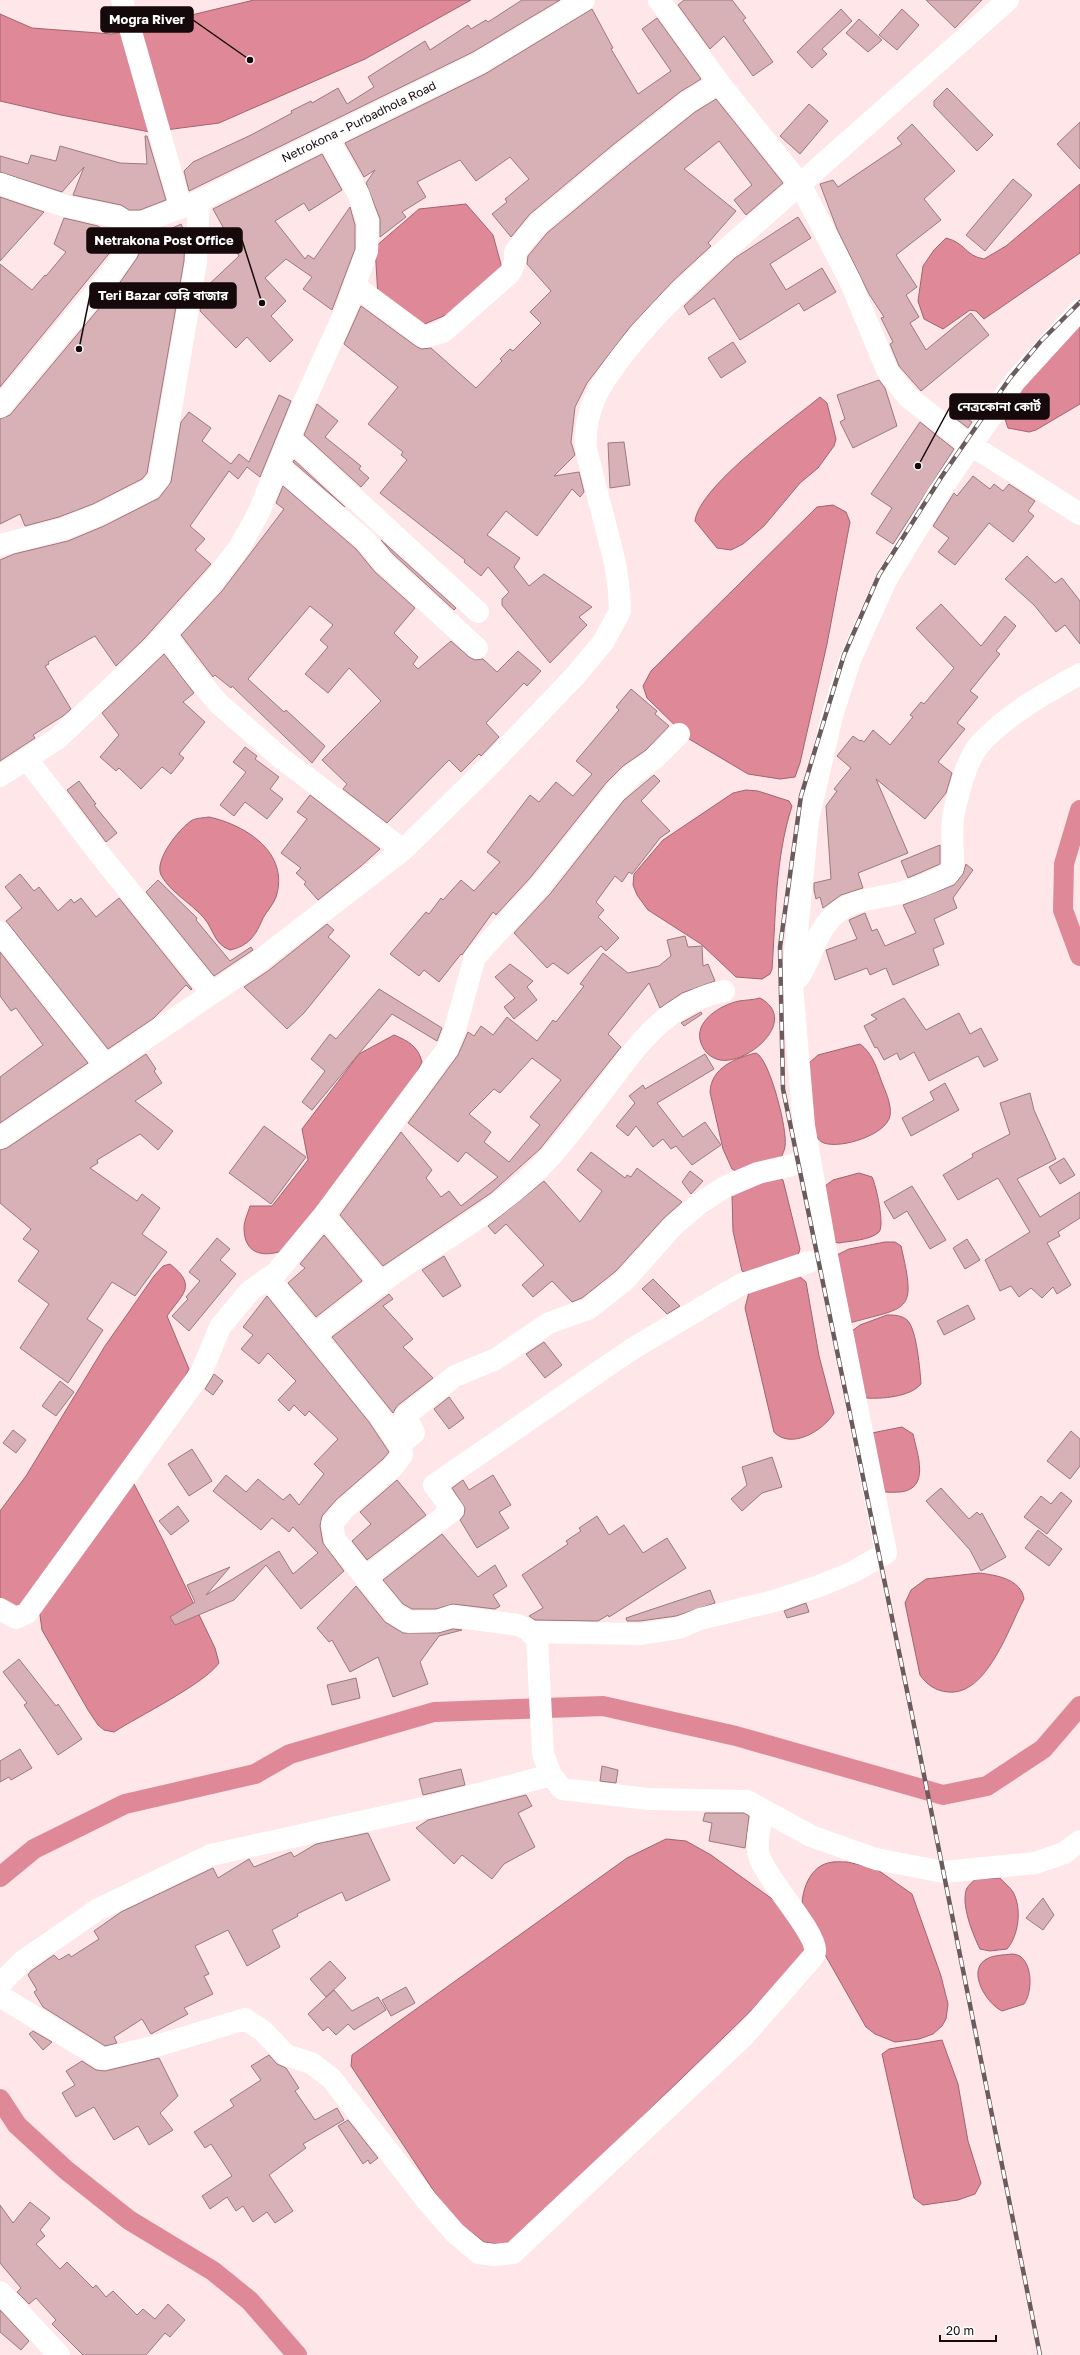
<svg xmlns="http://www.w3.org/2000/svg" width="1080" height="2355" viewBox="0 0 1080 2355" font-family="'Golos Text','Noto Sans Bengali',sans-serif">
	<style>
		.water { fill: #df8998; stroke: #a2636e }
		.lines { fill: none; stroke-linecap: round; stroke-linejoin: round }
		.canal { stroke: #df8998; stroke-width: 20 }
		.building { fill: #d7b1b6; stroke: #9c797e; fill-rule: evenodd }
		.minor { stroke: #fff; stroke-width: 22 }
		.major { stroke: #fff; stroke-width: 22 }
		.rail-casing { stroke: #6b5b5d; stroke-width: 4.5 }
		.rail { stroke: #fff; stroke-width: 3; stroke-dasharray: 9; stroke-linecap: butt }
		.labels { text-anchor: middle; stroke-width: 3; stroke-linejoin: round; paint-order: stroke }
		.street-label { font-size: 12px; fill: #15090b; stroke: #fff }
		.leader { fill: none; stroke: #15090b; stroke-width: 1.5 }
		.callout-dot { fill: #15090b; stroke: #fff; stroke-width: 1.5 }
		.callout { fill: #15090b; stroke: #15090b; stroke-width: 1.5 }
		.callout-label { font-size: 13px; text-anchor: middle; font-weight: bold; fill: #fff }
	</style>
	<rect width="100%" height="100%" fill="#fee6e9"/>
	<!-- water -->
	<path class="water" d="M254,0H471L365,59L219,123L150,132L61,115L0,101V14L32,28L112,34Z
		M1080,184V253L984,319L976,311L970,310L943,329L924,319L918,301L923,266L934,250L946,238C966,243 965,256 984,259L1006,246Z
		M466,204L493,235L502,268L474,303L420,326L378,297L375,247L419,209Z
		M1080,314V404L1036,430L1029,432L1008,428L1003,413Z
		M820,397L827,403L836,439L834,446L818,468L800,483L764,526L743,544L731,550L717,548L695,521C699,486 791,421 820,397Z
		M833,505L846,512L850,522L827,644L800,763L795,777L780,779L748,774L689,739L647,698L643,686L651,671L817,507Z
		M746,790L758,791L789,801L792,806C775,859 776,914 772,969L770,974L762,979L736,977L701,944L648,910L637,895L633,885L634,874L663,840L733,793Z
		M209,817C246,825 290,853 276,897C273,905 267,911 263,918C256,935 249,946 230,950C214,944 214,930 204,918C191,903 170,892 161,875C154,860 179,829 191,821C195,818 203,818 209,817Z
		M760,998C800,1020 748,1065 720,1060C711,1058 704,1052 701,1043C693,1022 720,1005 739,1001C745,1000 753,1000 760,998Z
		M394,1035C408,1041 418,1046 422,1062L414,1078L287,1249C266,1258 244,1256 244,1228C244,1221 248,1213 250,1206H272L308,1160L302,1129L359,1054Z
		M860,1044C872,1053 876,1066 881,1080C885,1091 892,1104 890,1116C886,1135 841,1149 824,1143C818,1141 815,1134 813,1129L809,1063L818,1055Z
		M756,1053C770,1059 788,1132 785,1146C785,1150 782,1155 781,1158L736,1171L732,1169L723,1149L710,1092C711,1068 735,1058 756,1053Z
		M859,1173L872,1177C876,1185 885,1225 879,1232C871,1240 850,1241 839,1243L834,1242L825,1186L833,1180Z
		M775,1175L783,1180L800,1249L798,1255L748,1274L742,1271L733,1231L732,1195Z
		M885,1242H895L901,1246C917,1315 909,1306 846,1324L835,1256L849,1249Z
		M170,1264C197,1286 184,1292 167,1316L189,1369L176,1395L22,1606L9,1608L0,1600V1511L26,1476L105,1346L154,1276L163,1266Z
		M799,1276L806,1282L819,1356L834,1413C823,1431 791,1450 774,1432L745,1308L749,1292Z
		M887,1315C894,1315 901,1315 907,1320C917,1329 920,1371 921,1384C910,1397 882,1399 866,1398L852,1331L860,1325Z
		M902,1427L913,1434C917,1453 931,1489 900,1492C893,1492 888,1493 881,1491L872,1433Z
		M134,1484L163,1540L215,1648L219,1663C204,1684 139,1716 114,1732L104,1730L98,1725L88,1710L42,1630L39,1608Z
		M979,1573C996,1575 1021,1579 1024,1599C1009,1627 987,1696 948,1692C936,1691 927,1685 920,1675L905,1603L911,1590L926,1579Z
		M666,1839L686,1841L711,1855L775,1901L810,1953L516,2240L504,2245L484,2242L451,2217L351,2066L352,2055L627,1858Z
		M847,1862L875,1868L912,1894L941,1976L948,2004L946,2019L942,2026L933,2034L919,2039L895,2042L875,2034L866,2027L803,1916C799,1898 807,1868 828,1863C834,1861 841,1862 847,1862Z
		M1000,1878C1003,1882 1010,1887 1013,1892C1022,1908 1019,1935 1007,1949L990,1951L980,1949C973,1935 960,1903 967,1888C969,1885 973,1881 976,1879Z
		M1012,1954C1014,1954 1019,1955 1021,1957C1033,1967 1032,1993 1024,2004L1002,2011C987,2004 967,1972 985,1960C992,1955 1004,1955 1012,1954Z
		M942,2040L958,2084L968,2141L981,2183L975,2194L958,2200L923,2205L914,2198L882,2054L889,2049Z"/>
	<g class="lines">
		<!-- canal -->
		<path class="canal" d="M1080,810L1064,864L1063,910L1080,956
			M0,1877L34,1849L125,1804L255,1774L290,1754L434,1712L603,1706L736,1736L943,1795L987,1786L1043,1749L1080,1706
			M0,2099L17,2125L66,2170L129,2220L213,2271L250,2301L297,2355"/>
	</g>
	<!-- building -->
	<path class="building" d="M522,0H560L473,52L189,191L184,171L193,162L251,135L292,113L291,111L311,101L312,103L338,88L347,104L374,87L368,77L425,41L430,50L468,25L471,29L486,20L488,22Z
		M684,0H732L746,18L743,20L773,62L753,76L724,36L710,49L678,5Z
		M926,0H982L955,28Z
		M592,9L613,48L611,49L638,94L671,71L642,29L657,18L701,79L680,92L614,144L530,214L511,237L492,214L507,202L505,199L529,179L510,157L476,181L460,160L417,182L426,197L402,212L406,217L380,237V219L366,183L375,170L364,177L345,143L485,74Z
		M841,9L852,21L822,49L827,54L812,68L797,52Z
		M902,9L919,25L897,50L879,35Z
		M859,19L882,40L868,52L846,33Z
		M947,88L993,135L977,151L934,106V101Z
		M716,99L783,183L746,215L734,200L752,185L719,141L684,169L736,211L708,243L711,246L673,281L630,327L587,383L575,407L571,442L575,455L554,476L579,472L584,492L580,497L572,489L537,536L506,511L487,535L520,558L514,567L529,586L544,574L592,607L579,617L587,625L550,663L502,605V599L509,592L488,567L481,576L464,562L465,560L380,493L407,460L401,455L403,452L368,424L398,387L344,344L361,306L417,347L422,349L431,348L476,388L502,361L500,359L510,349L513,351L541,323L530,312L551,291L527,264L528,256L547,233L630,164L695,112Z
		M809,104L828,121L800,154L780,136Z
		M1080,122V169L1057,144Z
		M912,124L955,171L924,199L941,220L896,255L917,287L906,295L919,317L910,323L926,350L971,313L989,335L921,391L899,366L890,344L893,342L881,318L884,317L869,294L837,229L820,184L833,180L838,187L902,144L897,138Z
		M145,136H147L166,200L140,210H129L121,205L73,195L84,167L62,192L0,172V156L28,164L31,155L56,161L60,146L120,163L147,164Z
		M322,154L342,190L309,211L304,203L275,221L305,259L308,255L314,259L350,207L355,225V249L332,310L303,289L312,277L286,259L265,278L286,301L271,316L293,340L270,362L247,337L236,348L200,311L204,289L239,256L213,209Z
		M1013,179L1032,195L985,251L966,235Z
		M0,197L44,212L0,261Z
		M798,217L811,238L770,264L786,290L822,268L836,292L804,311L799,303L740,340L714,298L689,315L684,306L735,258Z
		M64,218L98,226L113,237L112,250L0,387V264L32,290L45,275L46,276L66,252L54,244Z
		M181,224L185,233L184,261L147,473L142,479L93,504L59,517L25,526L20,514L0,524V419L10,415L116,288L137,258L143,242Z
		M733,342L746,362L721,378L708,358Z
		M879,380L885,388L897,426L853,448L840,422L845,419L837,395Z
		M279,395L291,401L260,477L247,467L238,479L229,471L190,526L205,539L195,550L211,564L144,639L116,666L95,636L48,662L49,664L45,666L71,709L63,716L33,735L35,738L0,761V560L14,554L68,541L104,526L159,498L171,482L181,422L189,412L211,428L202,441L231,464L239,454L249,462Z
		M317,404L338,421L325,437L361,466L359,469L369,478L361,487L304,435Z
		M954,410L972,422L968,428L951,415Z
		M920,422L954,449L893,544L876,533L892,508L871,494Z
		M624,442L630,485L610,488L608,443Z
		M294,460L345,507L293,462Z
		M973,476L990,489L994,484L1003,491L1009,484L1035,501L1028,511L1034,516L1013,542L989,523L955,565L938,552L949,538L933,526L954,493L957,496Z
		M283,486L356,549L375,572L415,608L394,633L418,657L413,664L418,669L451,641L469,657L475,660L483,659L497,672L518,651L541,671L527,686L524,683L486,723L499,737L481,756L479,754L461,772L449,760L387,823L343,789L347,784L322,760L381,701L349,668L328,693L305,674L328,647L320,640L333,625L310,606L248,679L284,712L286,710L325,746L312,763L232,686L231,688L215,675L213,677L181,635L222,591L284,509L276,503Z
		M381,540L456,608L454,610L393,554Z
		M1027,556L1055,583L1062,578L1080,601V644L1065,625L1056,632L1034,605L1005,579Z
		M941,604L981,646L1005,616L1016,626L996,651L1000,654L970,691L978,697L957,723L965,729L938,762L952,773L946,793L925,819L876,779L908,853L858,873L863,888L841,895L823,908L820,897L816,899L814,890V883L831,879L826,806L837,791L834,789L851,768L837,756L853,736L860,741L861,740L864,742L873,730L890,745L913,717L910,715L921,702L924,704L954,668L916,628Z
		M164,654L194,693L183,702L205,722L179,754L184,758L171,774L162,767L141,789L119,768L116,771L100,757L119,735L102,713Z
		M631,689L657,711L655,714L669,726L646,750L623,766L606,783L530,878L496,915L493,912L462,955L461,954L439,982L424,970L419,976L390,954L426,912L429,914L441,898L443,900L461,880L474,891L500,862L487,852L530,795L539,802L556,782L573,796L592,774L576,761L619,710L616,707Z
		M245,747L257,756L255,759L279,777L270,789L283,799L267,819L245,802L234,816L220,805L246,772L233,762Z
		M654,775L660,781L641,801L670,831L660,838L632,874L629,872L622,882L615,876L596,902L604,910L598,917L619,938L606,951L601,946L568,974L553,963L547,968L514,933L550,894L624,800Z
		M79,781L96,804L94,805L117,833L106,842L67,790Z
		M310,795L380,849L361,866L318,900L304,884L306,882L296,873L301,868L281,853L307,819L297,812Z
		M940,845V864L908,878L901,861Z
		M966,864L973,870L953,898L957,908L934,919L944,944L933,949L939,965L893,985L886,968L870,975L867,968L835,980L826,950L857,939L849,920L865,913L872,931L877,929L885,946L916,933L903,905L954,885L963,874Z
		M20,874L34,891L39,887L58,911L71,899L74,903L81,898L96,917L119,898L192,989L191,990L186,985L154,1018L108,1049L6,921L22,908L5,887Z
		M158,880L197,918L196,920L230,961L251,947L253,950L214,976L146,892Z
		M327,924L334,930L328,937L350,956L304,1013L287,1029L244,987L268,971Z
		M685,936L688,947L702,946L703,966L708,964L715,981L682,993L660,1008L649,983L608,1034L621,1047L540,1149L491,1193L383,1266L340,1215L401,1132L432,1170L426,1178L441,1197L449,1191L461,1206L498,1177L466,1152L458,1162L408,1123L458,1055L468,1032L474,1036L481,1026L493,1035L507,1017L537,1041L553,1020L556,1022L584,986L580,984L603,953L628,973L659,966L671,956L667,940ZM532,1058L561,1080L530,1117L540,1125L509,1162L484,1142L491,1132L469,1114L494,1089L500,1093Z
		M0,952L88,1063L0,1123V1077L43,1045L16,1008L11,1011L0,996Z
		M510,964L533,981L527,987L537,1000L514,1019L504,1007L515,998L495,977Z
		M379,989L442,1028L437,1041L392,1014L312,1110L302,1102L325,1071L311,1059L330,1034L336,1039Z
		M904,998L926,1030L959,1013L970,1034L981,1028L998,1060L984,1067L978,1056L929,1081L914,1052L900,1060L897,1053L884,1060L877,1047L875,1048L864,1026L877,1019L871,1015Z
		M701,1012L702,1014L684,1026L681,1023Z
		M146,1054L156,1069L154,1071L162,1083L135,1101L173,1131L158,1150L140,1134L97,1160L98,1163L90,1168L137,1201L142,1194L160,1208L142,1234L167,1252L135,1296L112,1282L87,1319L103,1330L68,1383L20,1348L49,1304L18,1281L39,1251L23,1239L31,1229L0,1203V1150L7,1148Z
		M705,1054L714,1069L657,1103L683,1137L705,1122L721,1145L692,1165L676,1146L671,1149L663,1139L653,1147L636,1126L628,1136L616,1126L635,1103L629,1096L643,1085L645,1089Z
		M945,1083L959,1110L911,1136L902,1118L934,1100L930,1092Z
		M1030,1093L1034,1110L1056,1159L1017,1179L1040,1217L1080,1192V1218L1058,1232L1060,1236L1047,1243L1071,1285L1057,1294L1053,1287L1042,1298L1031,1288L1019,1297L1011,1286L1000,1291L985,1260L1030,1232L998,1178L958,1200L943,1175L973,1157L972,1154L1010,1134L1000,1103Z
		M264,1126L306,1157L271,1204L229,1173Z
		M591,1152L625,1178L627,1175L631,1177L637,1168L682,1202L664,1218L616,1271L582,1298L572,1302L552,1281L533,1297L522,1285L544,1265L506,1224L495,1234L488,1226L544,1181L580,1222L602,1191L577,1170Z
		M1064,1158L1075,1175L1060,1184L1049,1167Z
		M690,1171L703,1181L691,1194L682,1182Z
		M912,1186L946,1240L930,1249L907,1211L894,1219L884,1202Z
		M324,1235L362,1281L316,1317L288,1283L305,1268L300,1264Z
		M217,1238L230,1249L220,1260L236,1274L189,1331L172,1316L188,1299L186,1297L200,1281L189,1272Z
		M967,1239L980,1260L965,1269L953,1248Z
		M444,1256L461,1286L443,1297L422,1270Z
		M653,1279L680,1306L667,1314L642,1289Z
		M389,1294L393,1299L383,1306L413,1339L403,1347L433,1378L397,1406L393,1413L332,1337Z
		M267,1296L369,1422L389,1452L383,1459L336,1500L322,1516L320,1526L323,1543L344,1571L301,1609L266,1565L234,1600L175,1625L170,1617L195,1602L187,1585L230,1567L206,1595L279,1551L293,1574L318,1553L293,1527L289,1532L272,1518L261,1530L213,1491L226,1475L246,1492L258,1479L283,1500L290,1494L299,1505L324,1474L314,1464L338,1439L309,1411L305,1416L294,1405L289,1411L278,1400L296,1381L268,1353L259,1364L241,1349L253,1335L243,1327Z
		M968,1305L975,1319L944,1335L937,1321Z
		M544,1342L562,1365L545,1378L526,1354Z
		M214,1374L223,1381L213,1395L205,1389Z
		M60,1381L74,1392L56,1416L42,1406Z
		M449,1397L464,1418L449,1429L434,1409Z
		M13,1430L26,1440L16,1453L3,1443Z
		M1071,1431L1080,1439V1466L1070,1479L1047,1461Z
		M192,1449L212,1481L189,1496L168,1464Z
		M772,1457L782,1487L762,1493L742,1511L731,1499L747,1485L742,1467Z
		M493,1475L511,1505L499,1512L509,1528L477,1548L460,1520L464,1515L465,1508L452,1488L463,1480L469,1490Z
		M397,1480L426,1515L367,1560L352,1541L371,1524L360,1512Z
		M941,1488L969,1519L977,1512L980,1515L982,1513L1006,1557L981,1571L970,1550L926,1501Z
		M1061,1492L1072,1501L1047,1534L1024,1517L1041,1496L1051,1504Z
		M178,1506L189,1521L171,1535L159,1521Z
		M597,1516L609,1535L624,1525L643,1553L667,1538L686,1568L609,1617L608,1615L598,1621L535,1620L529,1616L543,1608L522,1575L568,1544L566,1541L581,1531L579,1528Z
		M1038,1530L1062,1549L1049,1566L1025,1548Z
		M442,1534L478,1577L495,1565L507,1586L493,1595L500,1606L495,1609L453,1604L436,1609H412L403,1604L383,1580Z
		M356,1586L385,1622L403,1633H438L453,1629L462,1630L439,1636L420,1662L428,1684L393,1697L378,1657L350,1672L332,1640L329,1642L317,1628Z
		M710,1590L715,1603L676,1616L640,1621H627L626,1618Z
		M806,1603L809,1612L787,1618L784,1611Z
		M19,1659L56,1706L58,1704L82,1739L58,1755L24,1705L27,1703L3,1672Z
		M356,1678L360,1698L332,1705L327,1685Z
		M20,1749L32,1768L11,1780L9,1777L0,1782V1761Z
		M602,1766L618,1770L616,1783L600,1781Z
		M461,1769L465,1785L423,1795L419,1779Z
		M526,1795L532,1806L518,1813L535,1847L504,1864L492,1879L462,1855L454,1864L416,1828L428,1820Z
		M705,1813H744L749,1816L745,1848L709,1841L712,1823L703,1821Z
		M368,1833L390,1880L346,1901L342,1892L297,1914L298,1916L272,1930L280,1947L247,1966L228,1930L195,1946L209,1974L204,1976L213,1994L184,2008L188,2014L151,2034L142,2019L114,2037L117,2043L105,2046L43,2007L34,1992L37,1990L28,1975L31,1971L54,1955L59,1960L69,1954L71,1957L99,1939L94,1931L121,1912L213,1868L218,1878L249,1859L254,1867L291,1852L294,1857L316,1844Z
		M1043,1898L1054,1915L1043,1930L1026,1918Z
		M330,1961L346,1978L326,1997L310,1979Z
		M406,1987L415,2003L391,2016L382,2000Z
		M334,1990L352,2011L378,1997L386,2010L354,2030L348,2024L336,2035L328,2027L323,2031L308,2014Z
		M33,2031L52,2042L43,2050L29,2034Z
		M269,2055L277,2064L286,2068L299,2088L295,2091L315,2120L337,2108L344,2120L303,2144L306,2148L269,2175L293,2211L275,2223L267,2212L253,2222L243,2206L236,2211L227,2197L210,2209L202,2196L232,2176L211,2144L205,2148L194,2132L234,2106L230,2100L261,2080L251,2066Z
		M159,2058L178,2096L160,2113L173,2130L149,2145L138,2126L114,2140L94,2107L76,2117L62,2093L75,2085L66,2071L82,2061L96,2070L105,2071Z
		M348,2120L378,2158L370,2164L368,2160L363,2164L338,2126Z
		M30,2202L50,2218L40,2230L45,2236L36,2244L60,2269L67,2262L93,2288L96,2285L106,2297L113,2291L137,2315L143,2309L155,2319L168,2304L185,2320L170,2337L165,2333L146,2355H83L52,2324L56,2320L36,2298L29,2304L17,2292L21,2288L0,2263V2205L13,2223Z
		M0,2310L29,2341L21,2350L0,2332Z"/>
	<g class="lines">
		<!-- minor -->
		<path class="minor" d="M122,0L181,208
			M659,0L719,83L800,184L850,281L888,372L908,397L963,440L1080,514
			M355,286L424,337L443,332L510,273L515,262V252L538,224L622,154L688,102L719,83
			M289,438L478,612
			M278,466L365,540L384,563L477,648
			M0,545L63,529L98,515L150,489L159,479L196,262L199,201
			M166,635L190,669L218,703L281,758L403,850
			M27,759L101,856L212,993
			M0,776L57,739L153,648L212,583L239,548L258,514L304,402L345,312L367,251L368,223L359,195L327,137
			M0,932L105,1065
			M798,978C812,960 813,937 832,917C851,898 875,899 900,893C917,888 933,882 948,874L953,867C954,849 950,830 954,812C959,792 966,760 980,744C1007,714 1046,693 1080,674
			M0,1138L255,964L403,850L487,768L575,676L604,641L620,611L619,591L615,563L586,449C584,426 591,402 603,383C647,315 712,262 772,209C850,139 930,70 1008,0
			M324,1215L381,1284
			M268,1278L379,1415L401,1447L402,1455L392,1468L344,1509L332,1524L335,1540L395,1614L409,1622L438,1621L452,1616L518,1625L527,1629L537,1639L543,1754L551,1775L562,1789L648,1799L747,1801L811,1836L876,1859L943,1872L1035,1863L1064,1853L1080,1841
			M315,1334C345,1311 375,1286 406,1265C456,1232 508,1203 549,1158C570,1135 590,1108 609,1083C641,1040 668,1003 724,991
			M399,1445L414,1433L405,1416L455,1376L496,1359L549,1323L588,1309L625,1280L673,1226L700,1203L725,1187L758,1173L810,1161
			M366,1577L453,1510L434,1485L632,1349L740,1285L809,1262
			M0,1609L16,1618L27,1613L201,1373L220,1327L250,1291L276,1273L324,1215L448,1048L455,1029L475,957L540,886L615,792L631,776L654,759L679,734
			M530,1632L641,1634L679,1628L700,1619L774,1601L819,1586L851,1573L886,1553L826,1251L804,1126L792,984L808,820L832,716L850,660L886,580L938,494L1015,381L1080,310
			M0,1984L23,1961L97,1910L211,1855L437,1805L551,1775
			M0,1996L103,2059L153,2047L245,2019L263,2031L286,2055L311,2063L331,2078L428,2202L455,2233L479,2253L494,2255L513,2253L744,2036L811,1959C813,1957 815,1954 815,1951C817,1933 766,1879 759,1856C755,1843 761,1823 763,1810"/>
		<!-- major -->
		<path class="major" d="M0,184L65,206L118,217L125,222L131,242L127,251L106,280L0,407
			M125,222H142L199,201L479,63L584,0
			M0,2292L59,2355"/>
		<defs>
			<path id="rail" d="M1040,2355L911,1710L783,1089L780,947L801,796L844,655L879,575L942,476L1010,378L1041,341L1080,302"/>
		</defs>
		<!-- rail casing -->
		<use href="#rail" class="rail-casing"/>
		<!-- rail -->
		<use href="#rail" class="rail"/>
	</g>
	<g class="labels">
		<!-- street labels -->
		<g class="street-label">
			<text transform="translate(359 122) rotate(-26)" y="4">Netrokona - Purbadhola Road</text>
		</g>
	</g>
	<!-- callouts -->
	<path class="leader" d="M250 60L193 20M262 303L242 240M79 349L90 295M918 466L950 407"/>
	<g class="callout-dot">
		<circle cx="250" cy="60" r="4"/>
		<circle cx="262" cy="303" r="4"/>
		<circle cx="79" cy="349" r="4"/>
		<circle cx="918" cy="466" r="4"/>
	</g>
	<g class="callout">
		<rect x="101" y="7" width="92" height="25" rx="4"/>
		<rect x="87" y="228" width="155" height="25" rx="4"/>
		<rect x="90" y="283" width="146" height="25" rx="4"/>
		<rect x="950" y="394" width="99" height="25" rx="4"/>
	</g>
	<g class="callout-label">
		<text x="147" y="24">Mogra River</text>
		<text x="164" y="245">Netrakona Post Office</text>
		<text x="163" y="300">Teri Bazar তেরি বাজার</text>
		<text x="999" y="411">নেত্রকোনা কোর্ট</text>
	</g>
	<!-- scale -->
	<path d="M940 2335v6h56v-6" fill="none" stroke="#15090b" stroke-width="2"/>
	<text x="946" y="2335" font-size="12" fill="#15090b" stroke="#ffffff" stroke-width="3" paint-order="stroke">20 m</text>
</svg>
